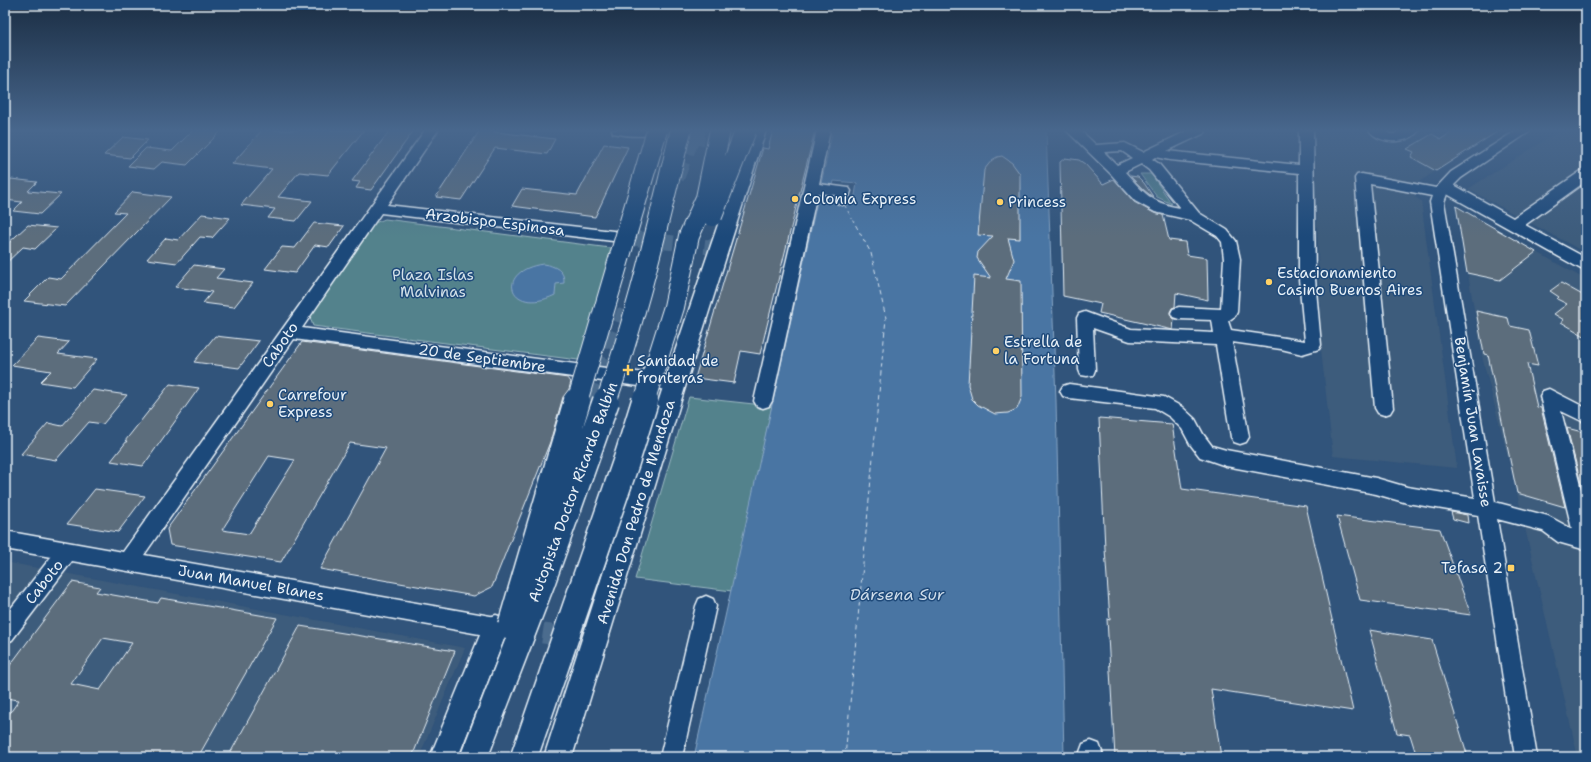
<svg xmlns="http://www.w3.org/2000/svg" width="1591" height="762" viewBox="0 0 1591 762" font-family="'Shantell Sans',sans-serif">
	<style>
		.built { fill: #3e5c7b }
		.green { fill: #52828c; stroke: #9dbac2 }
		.water { fill: #4874a3; stroke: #88a6c5 }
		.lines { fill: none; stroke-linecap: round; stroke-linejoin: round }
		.ferry { stroke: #d0deeb; stroke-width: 1; stroke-dasharray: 4.5 3.5; stroke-linecap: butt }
		.building { fill: #5c6d7c; stroke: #e8f1f8; fill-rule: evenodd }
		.minor-tunnel-far1 { stroke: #4c6c8e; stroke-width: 15; stroke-dasharray: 15 8; stroke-linecap: butt }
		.minor-tunnel { stroke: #4c6c8e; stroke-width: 20; stroke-dasharray: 20 10; stroke-linecap: butt }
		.major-tunnel-far1 { stroke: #4c6c8e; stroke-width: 18; stroke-dasharray: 18 10; stroke-linecap: butt }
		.major-tunnel { stroke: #4c6c8e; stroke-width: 24; stroke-dasharray: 24 12; stroke-linecap: butt }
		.minor-casing { stroke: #e8f1f8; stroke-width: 3 }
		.major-casing { stroke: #e8f1f8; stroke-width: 3 }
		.minor { fill: #1f4a7a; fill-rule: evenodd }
		.major { fill: #1f4a7a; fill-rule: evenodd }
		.highway-bridge-far1-casing { stroke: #e8f1f8; stroke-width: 22; stroke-linecap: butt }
		.highway-bridge-casing { stroke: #e8f1f8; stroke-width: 29; stroke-linecap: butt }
		.highway-bridge-far1 { stroke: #1f4a7a; stroke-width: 20 }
		.highway-bridge { stroke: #1f4a7a; stroke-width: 26 }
		.poi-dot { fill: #ffd166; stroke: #1f4a7a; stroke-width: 1.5 }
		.labels { text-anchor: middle; stroke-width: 3; stroke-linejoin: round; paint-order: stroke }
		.poi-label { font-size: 15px; fill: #e8f1f8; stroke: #1f4a7a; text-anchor: start }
		.street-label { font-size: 15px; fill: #e8f1f8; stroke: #1f4a7a }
		.park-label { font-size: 15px; fill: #d2e0e8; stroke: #1f4a7a }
		.water-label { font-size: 16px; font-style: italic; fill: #d0deeb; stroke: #1f4a7a }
	</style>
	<rect width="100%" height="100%" fill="#31547b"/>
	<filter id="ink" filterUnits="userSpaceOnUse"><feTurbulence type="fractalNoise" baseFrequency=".025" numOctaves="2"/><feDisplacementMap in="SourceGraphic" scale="8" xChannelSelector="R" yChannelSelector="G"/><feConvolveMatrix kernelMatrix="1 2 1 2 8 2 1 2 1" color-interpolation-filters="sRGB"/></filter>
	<g filter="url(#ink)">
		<!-- built -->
		<path class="built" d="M1314,130H1500L1414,185L1415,197L1421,201L1457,468L1333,456L1321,349Z
			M1561,130H1586V253L1468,189Z
			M1463,210L1586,280V757H1578L1517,493L1483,360L1457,211Z
			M5,562L465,648L419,757H5Z"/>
		<!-- green -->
		<path class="green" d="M1140,174H1151L1172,204L1157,197Z
			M385,219L618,249L586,361L313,326L310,317L372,224Z
			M689,397L772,406L732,591L635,579Z"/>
		<!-- water -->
		<path class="water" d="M833,130H1046L1056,401L1064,757H694L819,193L831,195L830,199L854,201L857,183L834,181L833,185L821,184Z
			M543,264C555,266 565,270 564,283L556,284L555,295C510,317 493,271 543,264Z"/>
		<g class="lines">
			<!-- ferry -->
			<path class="ferry" d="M844,204L871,253L886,318L845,757"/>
		</g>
		<!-- building -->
		<path class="building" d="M193,130H222L187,165L162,162L154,169L128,166L146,148L172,151Z
			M262,130H364L328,175L299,172L278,197L312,201L296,221L268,218L275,209L241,205L272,169L232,164Z
			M390,130H414L371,190L356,188L360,182L352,181Z
			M480,130L555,139L547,154L495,148L461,200L436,197Z
			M773,130H815L760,354L741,351L734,383L695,378L763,148L768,149Z
			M1455,130H1500L1436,171L1411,157L1414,152L1407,149L1432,134L1441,139Z
			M123,137L148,140L130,158L104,155Z
			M604,144L628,147L595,217L512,206L522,189L577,195Z
			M1002,156L1012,163L1020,174V239L1008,238L1014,260L1006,279L1021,281L1022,397L1017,409L1008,413L995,414L978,405L972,399L968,385L974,276L991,278L977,258L978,252L993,236L978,235L984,170L992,160L997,157Z
			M1065,158L1079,160L1085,164L1103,184L1114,179L1134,202L1154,213L1163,215L1169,240L1185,242L1187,255L1207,258L1208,300L1176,293L1175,307L1172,308L1170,312L1172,318L1174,319L1173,330L1099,313L1101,304L1063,296L1060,162Z
			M1130,176L1138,177L1144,183L1154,198L1144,190Z
			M11,179L37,182L28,191L61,194L40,214L13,211L22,202L5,200V185Z
			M133,192L171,197L65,306L24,301L48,277L61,279L126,213L114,212Z
			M1456,206L1536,252L1500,280L1467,273Z
			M202,214L230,218L212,238L200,237L177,263L147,259L166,238L178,240Z
			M314,223L344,226L329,247L315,245L295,273L265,269L282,247L295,248Z
			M28,225L57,228L35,249L23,247L5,264V246Z
			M194,265L224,269L216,278L253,283L234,307L203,303L212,292L175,287Z
			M1561,283L1586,297V337L1561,322L1564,320L1554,314L1567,304L1557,299L1559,297L1550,291Z
			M1476,311L1508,318L1510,326L1529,330L1538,366L1527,364L1537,407L1541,408L1565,507L1517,493L1488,355L1484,354Z
			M215,336L259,341L239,368L194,362Z
			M38,338L69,342L58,354L97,359L73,387L40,382L51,371L12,365Z
			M302,342L568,378L571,382L569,389L563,397L550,442L492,587L474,596L320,569L386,448L350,443L281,562L170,545L167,529ZM269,456L295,460L249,534L222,530Z
			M170,384L199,388L143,466L111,461L127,441H125Z
			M93,390L127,395L103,424L89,422L56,460L21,454L48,423L62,426Z
			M1099,418L1172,424L1182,489L1306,506L1353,711L1211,689L1221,757H1115L1107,619L1110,620L1105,549Z
			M1567,428L1586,433V503Z
			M95,489L145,496L118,532L67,524Z
			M1451,512L1467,515L1468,523L1453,519Z
			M1337,516L1440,529L1471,615L1360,600Z
			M72,582L100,587L96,592L130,598L158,603L161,598L277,618L198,757H5V720L19,700L5,698V672ZM103,638L132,643L100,690L71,684Z
			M300,626L455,651L412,757H228Z
			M1369,630L1432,640L1468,757H1417L1410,735L1397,733Z"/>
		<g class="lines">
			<!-- minor-tunnel-far1 -->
			<path class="minor-tunnel-far1" d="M644,133L754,142
				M613,236L719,248"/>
			<!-- minor-tunnel -->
			<path class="minor-tunnel" d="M513,629L595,641"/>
			<!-- major-tunnel-far1 -->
			<path class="major-tunnel-far1" d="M675,178L694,130
				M592,402L626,311"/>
			<!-- major-tunnel -->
			<path class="major-tunnel" d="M574,448L593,401"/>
			<defs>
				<path id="minor" d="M425,130H438L387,205L613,231L618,232L620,236L618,240L613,241L381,213L302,328L675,377L681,379L684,384L681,389L675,391L294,339L144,555L496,617L503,620L506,627L503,634L496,637L72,561L12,640L5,643V616L51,557L5,549V531L123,552Z
					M612,130H647L649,132L647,135C637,137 623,135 613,133Z
					M817,130H830L819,184L849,188L851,191L847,203L842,205L837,203L835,200L836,195L817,193L772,401L769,406L763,408L757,406L754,401Z
					M1066,130H1080L1096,145L1125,143L1143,152L1189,130H1206L1205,133L1167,151L1299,165V130H1313L1315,279L1321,345L1319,349L1302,354L1281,349L1232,342L1249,437L1246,442L1240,444L1234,442L1231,437L1216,345L1130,341L1093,328L1095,370L1093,375L1087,376L1081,375L1079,370L1077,318L1079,314L1085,312L1131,329L1214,333L1212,320L1179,319L1173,317L1171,313L1173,309L1179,307L1221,309L1224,259L1222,242L1217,236L1190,220L1155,212L1135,201L1111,174ZM1122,151L1132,158L1117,165L1104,152ZM1155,157L1170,160L1299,173V279L1305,341L1231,330L1228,321L1235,316L1237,312L1240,259L1236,241L1227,230L1199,213L1159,164L1152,159ZM1141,164L1149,170L1180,208C1151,203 1144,193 1125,172Z
					M1369,130H1384L1390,134H1394L1402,130H1419C1409,145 1379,145 1369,130Z
					M1517,130H1532L1461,178L1454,185L1513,218L1581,171L1586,170V181L1525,225L1586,258V270L1581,269L1447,194L1444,202L1495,502L1548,516L1572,529L1540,396L1543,391L1549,389L1586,408V423L1561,411L1586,509V550L1558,542L1543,531L1497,519L1537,757H1515L1478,515L1407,503L1376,494L1226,466L1200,457L1190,444L1182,429L1170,417L1155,408L1069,398L1063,396L1060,391L1063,386L1069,384L1164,397L1182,407L1195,419L1203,434L1212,446L1226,450L1376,478L1407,487L1475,498L1430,202L1432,196L1370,184L1393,408L1390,413L1384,415L1378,413L1375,408L1355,178L1357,175L1362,174L1436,188L1451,172Z
					M706,596L713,599L716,606L682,757H660L696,606L699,599Z
					M1091,741L1099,744L1102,752V757H1080V752L1083,744Z"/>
				<path id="major" d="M750,130H766L686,384L572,757H544L664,384Z
					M496,615L505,618L509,627L458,757H430L487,618Z"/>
			</defs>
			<!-- minor casing -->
			<use href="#minor" class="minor-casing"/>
			<!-- major casing -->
			<use href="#major" class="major-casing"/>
			<!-- minor -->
			<use href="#minor" class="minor"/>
			<!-- major -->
			<use href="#major" class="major"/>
			<defs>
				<path id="highway-bridge-far1" d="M712,216L746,130
					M577,402L657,130
					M606,402C638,313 658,222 681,130
					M644,402L674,307L689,236L706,198L720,130"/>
				<path id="highway-bridge" d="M511,626L577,401
					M474,757L542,581L606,401
					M524,757L626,462L645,401"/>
			</defs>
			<!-- highway-bridge-far1 casing -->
			<use href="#highway-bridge-far1" class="highway-bridge-far1-casing"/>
			<!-- highway-bridge casing -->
			<use href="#highway-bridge" class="highway-bridge-casing"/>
			<!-- highway-bridge-far1 -->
			<use href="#highway-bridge-far1" class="highway-bridge-far1"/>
			<!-- highway-bridge -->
			<use href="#highway-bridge" class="highway-bridge"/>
		</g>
	</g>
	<!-- sky -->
	<linearGradient id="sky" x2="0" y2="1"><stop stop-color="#1b2e44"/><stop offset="0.55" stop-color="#48678d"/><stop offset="1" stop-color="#48678d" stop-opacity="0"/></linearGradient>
	<rect width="1591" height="237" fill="url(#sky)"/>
	<!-- markers -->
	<g class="poi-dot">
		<circle cx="795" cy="199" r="4"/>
		<circle cx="1000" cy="202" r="4"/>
		<circle cx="1269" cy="282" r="4"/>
		<circle cx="996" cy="351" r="4"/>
		<path d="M626 364h4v4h4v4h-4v4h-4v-4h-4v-4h4z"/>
		<circle cx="270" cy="404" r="4"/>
		<rect x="1507" y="564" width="8" height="8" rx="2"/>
	</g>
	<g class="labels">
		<!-- poi labels -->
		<g class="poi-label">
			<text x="803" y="204">Colonia Express</text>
			<text x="1008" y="207">Princess</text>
			<text x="1277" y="278">Estacionamiento<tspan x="1277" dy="17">Casino Buenos Aires</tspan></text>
			<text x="1004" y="347">Estrella de<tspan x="1004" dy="17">la Fortuna</tspan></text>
			<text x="637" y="366">Sanidad de<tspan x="637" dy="17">fronteras</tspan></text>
			<text x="278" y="400">Carrefour<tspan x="278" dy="17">Express</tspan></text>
			<text x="1503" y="573" text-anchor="end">Tefasa 2</text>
		</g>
		<!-- street labels -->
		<g class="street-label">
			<text transform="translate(495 222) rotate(7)" y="5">Arzobispo Espinosa</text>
			<text transform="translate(280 345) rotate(-55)" y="5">Caboto</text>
			<text transform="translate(482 358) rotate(8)" y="5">20 de Septiembre</text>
			<text transform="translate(1473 422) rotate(81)" y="5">Benjamín Juan Lavaisse</text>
			<text transform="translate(573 492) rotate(-70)" y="5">Autopista Doctor Ricardo Balbín</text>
			<text transform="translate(636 512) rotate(-73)" y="5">Avenida Don Pedro de Mendoza</text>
			<text transform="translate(44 582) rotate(-52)" y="5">Caboto</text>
			<text transform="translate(251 583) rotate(10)" y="5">Juan Manuel Blanes</text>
		</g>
		<!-- park labels -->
		<g class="park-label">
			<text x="433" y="280">Plaza Islas<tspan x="433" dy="17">Malvinas</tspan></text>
		</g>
		<!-- water labels -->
		<g class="water-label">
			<text x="897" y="600">Dársena Sur</text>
		</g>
	</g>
	<!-- margin -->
	<rect width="1591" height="762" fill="none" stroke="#1f4a7a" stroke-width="20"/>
	<rect x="10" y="10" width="1571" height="742" fill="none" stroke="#e8f1f8" stroke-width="1.5" filter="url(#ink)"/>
</svg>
